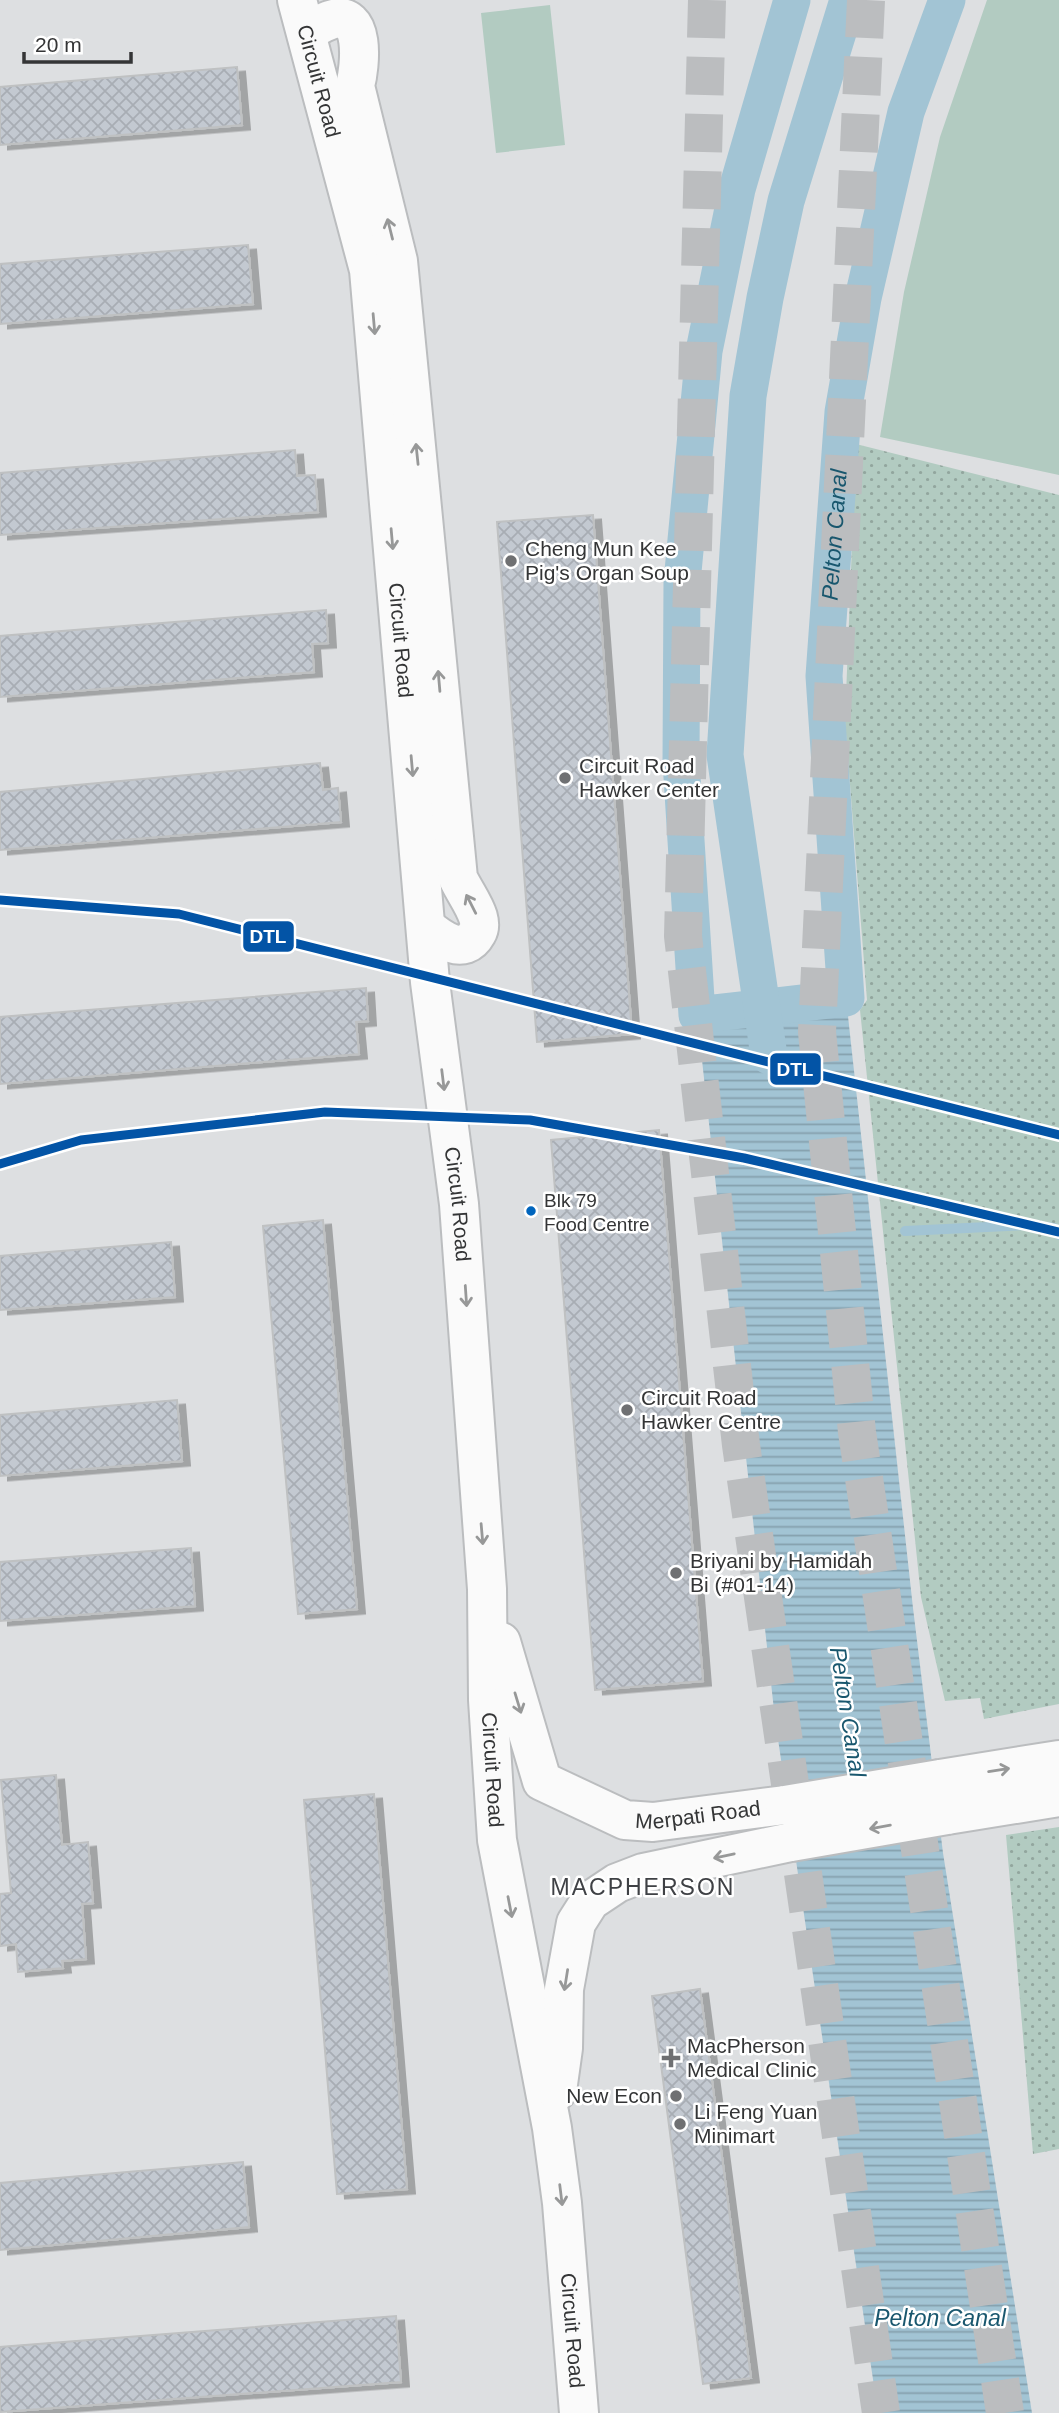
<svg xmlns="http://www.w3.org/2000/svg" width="1059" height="2413" viewBox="0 0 1059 2413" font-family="Arial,sans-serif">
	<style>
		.grass { fill: url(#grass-dots) }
		.park { fill: #b2cbc1 }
		.water { fill: url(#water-rules) }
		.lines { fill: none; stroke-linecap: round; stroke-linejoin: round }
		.stream { stroke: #a2c4d4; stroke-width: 10 }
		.canal { stroke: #a2c4d4; stroke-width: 37 }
		.building { fill: url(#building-cross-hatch); stroke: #bfc1c2; stroke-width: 2; filter: url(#shadow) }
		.highway-tunnel { stroke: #bbbdbf; stroke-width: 38; stroke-dasharray: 38 19; stroke-linecap: butt }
		.minor-casing { stroke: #bbbdbf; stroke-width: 42 }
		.minor { stroke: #fafafa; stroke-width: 38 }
		.minor-bridge-casing { stroke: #bbbdbf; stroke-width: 42; stroke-linecap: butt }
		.minor-bridge { stroke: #fafafa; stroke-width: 38 }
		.metro-1-casing { stroke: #fff; stroke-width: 14 }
		.metro-1 { stroke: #0354a6; stroke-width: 9 }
		.oneway { stroke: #979898 }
		.poi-dot { fill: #6f7072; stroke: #fff; stroke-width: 2.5 }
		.bus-dot { fill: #0065bd; stroke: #fff; stroke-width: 2.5 }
		.labels { text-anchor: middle; stroke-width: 5; stroke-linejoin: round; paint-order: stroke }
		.bus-label { font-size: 19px; fill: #343536; stroke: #fff; text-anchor: start }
		.street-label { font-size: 21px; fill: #343536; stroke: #fff }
		.poi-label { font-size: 21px; fill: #343536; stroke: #fff; text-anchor: start }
		.water-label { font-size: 23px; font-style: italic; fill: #19576e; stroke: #fff }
		.neighbourhood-label { font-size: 23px; letter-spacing: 2px; fill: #3f4145; stroke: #fff }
		.line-badge { stroke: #fff; stroke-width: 2.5 }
		.badge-label { font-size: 19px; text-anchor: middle; font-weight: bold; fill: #fff }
	</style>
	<defs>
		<pattern id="grass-dots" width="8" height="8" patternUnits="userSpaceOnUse" patternTransform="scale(1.75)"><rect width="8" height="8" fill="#b2cbc1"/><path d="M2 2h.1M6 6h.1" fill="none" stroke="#92a69e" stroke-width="1.8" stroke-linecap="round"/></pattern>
		<pattern id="water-rules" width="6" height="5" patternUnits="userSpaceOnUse" patternTransform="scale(1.75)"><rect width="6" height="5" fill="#a2c4d4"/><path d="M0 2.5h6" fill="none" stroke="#85a0ad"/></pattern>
		<pattern id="building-cross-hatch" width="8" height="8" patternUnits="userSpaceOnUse" patternTransform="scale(1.75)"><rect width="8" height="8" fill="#c3c9d1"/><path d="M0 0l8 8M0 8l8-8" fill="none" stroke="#a8adb4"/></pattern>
		<filter id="shadow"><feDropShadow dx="8" dy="4.5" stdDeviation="0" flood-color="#0004"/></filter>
	</defs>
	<rect width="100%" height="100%" fill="#dddfe1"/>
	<!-- grass -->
	<path class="grass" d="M856,444L1059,495V1704L984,1719L980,1698L945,1701L921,1597L860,1010L867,1000L845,721Z
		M1059,1827V2149L1033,2154L1006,1835Z"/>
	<!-- park -->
	<path class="park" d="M987,0H1059V475L880,437L904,292L940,137Z
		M550,5L565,145L496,153L481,13Z"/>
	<!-- water -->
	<path class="water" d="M846,998L913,1608L943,1853L1032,2413H878L775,1719L697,1015Z"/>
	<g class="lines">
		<!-- stream -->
		<path class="stream" d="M905,1231L1028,1225L1054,1228L1059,1235"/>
		<!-- canal -->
		<g class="canal">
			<path id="s1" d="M792,0L737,189L704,351L682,582L681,761L697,1015L846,998L824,676L843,412L863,298L906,112L947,0"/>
			<path d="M769,1056L725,755L748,396L765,298L786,201L848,0"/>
		</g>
	</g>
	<!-- building -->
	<path class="building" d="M237,67L242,125L0,145V87Z
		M248,245L253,304L0,324V264Z
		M295,450L297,476L315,475L318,512L0,535V473Z
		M593,515L632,1034L537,1042L497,522Z
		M326,610L328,643L312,644L314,672L0,697V636Z
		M320,763L323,790L338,788L341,822L0,850V792Z
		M366,988L368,1021L356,1022L359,1054L0,1084V1017Z
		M659,1130L703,1681L595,1690L551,1140Z
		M323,1220L357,1609L298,1614L263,1226Z
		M171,1242L175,1297L0,1310V1256Z
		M177,1400L182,1461L0,1476V1415Z
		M191,1548L195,1606L0,1621V1562Z
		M56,1775L62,1845L88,1842L93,1903L82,1904L86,1959L62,1961L63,1968L18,1972L16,1944L0,1946V1894L11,1893L1,1780Z
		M374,1794L407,2189L337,2194L304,1800Z
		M700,1989L751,2378L703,2384L652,1996Z
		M243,2162L249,2227L0,2250V2183Z
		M396,2316L401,2382L0,2412V2347Z"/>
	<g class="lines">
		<!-- highway-tunnel -->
		<path class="highway-tunnel" d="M707,0L683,936L741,1445L881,2413
			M866,0L817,1032L857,1432L1005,2413"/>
		<defs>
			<g id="minor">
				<path id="s2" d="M297,0L369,270L430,982L459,1204L487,1589L488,1700L497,1840L552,2128L562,2203L579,2413"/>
				<path d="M308,36C314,27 320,24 330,20C367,7 360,67 355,86L398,261L458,878C464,891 474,904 478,917C480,924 480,928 477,933C464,957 440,939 426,927"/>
				<path id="s3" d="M501,1642L542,1781L625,1820L653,1822L785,1805"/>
				<path d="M940,1779L1059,1760"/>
				<path d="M947,1815L1059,1797"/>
				<path d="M557,2091L563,2048L564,1989L576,1923L590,1901L617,1883L643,1873L791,1842"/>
			</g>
		</defs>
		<!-- minor casing -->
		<use href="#minor" class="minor-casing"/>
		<!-- minor -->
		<use href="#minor" class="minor"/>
		<defs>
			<path id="minor-bridge" d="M785,1805L940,1779
				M791,1842L947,1815"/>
		</defs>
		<!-- minor-bridge casing -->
		<use href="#minor-bridge" class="minor-bridge-casing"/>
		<!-- minor-bridge -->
		<use href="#minor-bridge" class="minor-bridge"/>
		<defs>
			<path id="metro-1" d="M0,900L179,914L1059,1135
				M0,1164L81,1140L325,1112L530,1120L744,1158L1059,1232"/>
		</defs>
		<!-- metro-1 casing -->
		<use href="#metro-1" class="metro-1-casing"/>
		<!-- metro-1 -->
		<use href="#metro-1" class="metro-1"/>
	</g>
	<!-- one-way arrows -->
	<defs><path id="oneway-shaft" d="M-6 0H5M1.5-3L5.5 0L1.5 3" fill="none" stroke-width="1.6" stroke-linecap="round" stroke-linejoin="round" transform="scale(1.75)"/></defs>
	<g class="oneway">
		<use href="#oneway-shaft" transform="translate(390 229) rotate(-104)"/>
		<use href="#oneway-shaft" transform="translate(374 324) rotate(85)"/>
		<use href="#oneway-shaft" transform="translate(417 454) rotate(-96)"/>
		<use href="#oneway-shaft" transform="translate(392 539) rotate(85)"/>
		<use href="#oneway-shaft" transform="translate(439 681) rotate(-95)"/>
		<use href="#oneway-shaft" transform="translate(412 766) rotate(85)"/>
		<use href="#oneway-shaft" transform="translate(471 904) rotate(-117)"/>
		<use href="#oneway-shaft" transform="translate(443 1080) rotate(83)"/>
		<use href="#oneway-shaft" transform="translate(466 1296) rotate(86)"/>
		<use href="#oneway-shaft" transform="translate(482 1534) rotate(85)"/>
		<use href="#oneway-shaft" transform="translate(518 1703) rotate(73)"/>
		<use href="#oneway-shaft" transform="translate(999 1770) rotate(-9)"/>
		<use href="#oneway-shaft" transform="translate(880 1827) rotate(170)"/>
		<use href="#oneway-shaft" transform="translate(724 1856) rotate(168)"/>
		<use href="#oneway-shaft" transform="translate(510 1907) rotate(79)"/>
		<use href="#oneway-shaft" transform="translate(566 1980) rotate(99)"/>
		<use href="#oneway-shaft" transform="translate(561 2195) rotate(83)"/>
	</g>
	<!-- markers -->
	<g class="poi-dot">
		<circle cx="511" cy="561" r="7"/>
		<circle cx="565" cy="778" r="7"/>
		<circle cx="627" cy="1410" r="7"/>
		<circle cx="676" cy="1573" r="7"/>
		<path d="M667.5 2047.5h7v7h7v7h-7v7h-7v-7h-7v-7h7z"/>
		<circle cx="676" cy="2096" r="7"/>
		<circle cx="680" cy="2124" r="7"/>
	</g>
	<circle class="bus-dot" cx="531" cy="1211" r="6"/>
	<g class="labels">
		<!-- bus labels -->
		<g class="bus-label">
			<text x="544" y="1207">Blk 79<tspan x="544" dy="24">Food Centre</tspan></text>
		</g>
		<!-- street labels -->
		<g class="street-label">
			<text dy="7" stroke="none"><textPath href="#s2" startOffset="84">Circuit Road</textPath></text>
			<text dy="7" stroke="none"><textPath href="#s2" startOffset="651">Circuit Road</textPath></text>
			<text dy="7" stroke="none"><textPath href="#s2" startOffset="1218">Circuit Road</textPath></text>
			<text dy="7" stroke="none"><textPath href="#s2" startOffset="1785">Circuit Road</textPath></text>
			<text dy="7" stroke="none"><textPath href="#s3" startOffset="310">Merpati Road</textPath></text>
			<text dy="7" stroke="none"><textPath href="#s2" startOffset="2352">Circuit Road</textPath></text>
		</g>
		<!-- poi labels -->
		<g class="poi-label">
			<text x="525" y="556">Cheng Mun Kee<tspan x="525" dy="24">Pig's Organ Soup</tspan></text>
			<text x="579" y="773">Circuit Road<tspan x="579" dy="24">Hawker Center</tspan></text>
			<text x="641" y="1405">Circuit Road<tspan x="641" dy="24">Hawker Centre</tspan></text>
			<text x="690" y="1568">Briyani by Hamidah<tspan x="690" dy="24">Bi (#01-14)</tspan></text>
			<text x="687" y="2053">MacPherson<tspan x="687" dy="24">Medical Clinic</tspan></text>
			<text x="662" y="2103" text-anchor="end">New Econ</text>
			<text x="694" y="2119">Li Feng Yuan<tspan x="694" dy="24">Minimart</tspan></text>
		</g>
		<!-- water labels -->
		<g class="water-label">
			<text dy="8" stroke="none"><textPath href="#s1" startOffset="1642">Pelton Canal</textPath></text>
			<text transform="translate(848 1712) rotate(81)" y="8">Pelton Canal</text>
			<text x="940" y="2326">Pelton Canal</text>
		</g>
		<!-- neighbourhood labels -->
		<g class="neighbourhood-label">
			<text x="643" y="1895">MACPHERSON</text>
		</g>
	</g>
	<g class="line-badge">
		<rect x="242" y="920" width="53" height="33" rx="7" fill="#0354a6"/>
		<rect x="769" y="1052" width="53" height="34" rx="7" fill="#0354a6"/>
	</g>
	<g class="badge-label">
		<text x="268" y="943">DTL</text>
		<text x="795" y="1076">DTL</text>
	</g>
	<!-- scale -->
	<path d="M24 52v10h107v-10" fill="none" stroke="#343536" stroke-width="3.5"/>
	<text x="35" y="52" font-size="21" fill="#343536" stroke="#ffffff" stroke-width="5" paint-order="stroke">20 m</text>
</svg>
